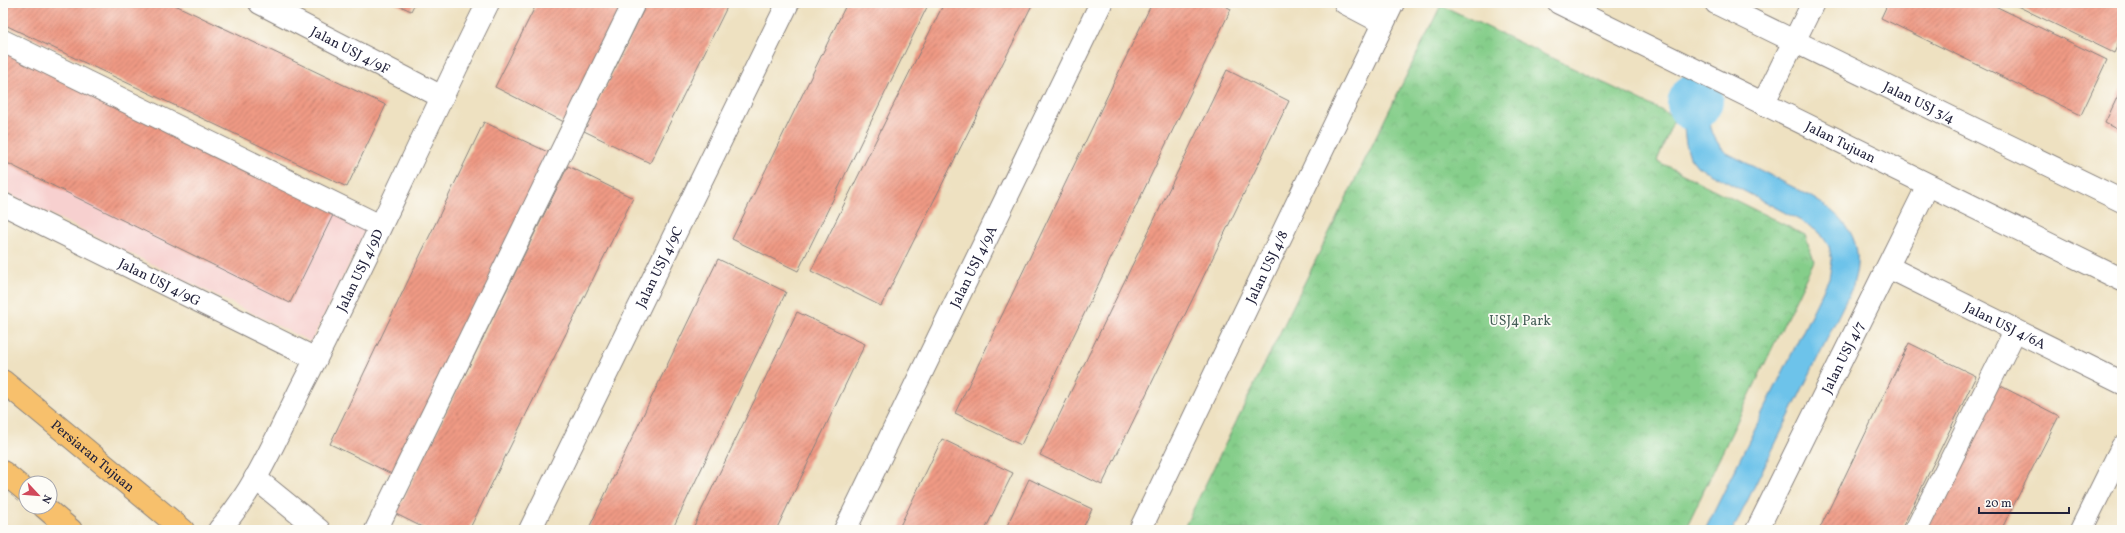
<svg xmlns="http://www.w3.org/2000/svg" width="2125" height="533" viewBox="0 0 2125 533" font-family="Vollkorn,serif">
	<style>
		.built { fill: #f7d0cf }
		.park { fill: url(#park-crowns); stroke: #547862 }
		.water { fill: #6dc3ea; stroke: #487292 }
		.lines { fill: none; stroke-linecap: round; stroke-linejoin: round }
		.river { stroke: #6dc3ea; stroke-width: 54 }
		.building { fill: url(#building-hatch) }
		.minor-casing { stroke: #88827e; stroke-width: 24 }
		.major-casing { stroke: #88827e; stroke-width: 24 }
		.minor { stroke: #fff; stroke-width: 22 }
		.major { stroke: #f7c06c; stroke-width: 22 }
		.labels { text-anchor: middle; stroke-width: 3.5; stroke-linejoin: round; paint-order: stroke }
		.street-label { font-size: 14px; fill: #22223b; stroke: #fdfcf7 }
		.park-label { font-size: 14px; fill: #455e57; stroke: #fdfcf7 }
	</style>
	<defs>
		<pattern id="park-crowns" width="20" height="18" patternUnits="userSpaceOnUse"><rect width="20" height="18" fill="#85ce8a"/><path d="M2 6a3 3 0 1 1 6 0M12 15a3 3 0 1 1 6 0" fill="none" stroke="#73b178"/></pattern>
		<pattern id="building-hatch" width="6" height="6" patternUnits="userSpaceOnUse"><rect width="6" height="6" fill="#ef9a84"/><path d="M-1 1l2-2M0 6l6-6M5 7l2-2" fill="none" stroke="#c17d6d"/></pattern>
	</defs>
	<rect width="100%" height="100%" fill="#fdfcf7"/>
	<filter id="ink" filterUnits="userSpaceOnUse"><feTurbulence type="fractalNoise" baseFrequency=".025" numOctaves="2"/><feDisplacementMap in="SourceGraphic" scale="8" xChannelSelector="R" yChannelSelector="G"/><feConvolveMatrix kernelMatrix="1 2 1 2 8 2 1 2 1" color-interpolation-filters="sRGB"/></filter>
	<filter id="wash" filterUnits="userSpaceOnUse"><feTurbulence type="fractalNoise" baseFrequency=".012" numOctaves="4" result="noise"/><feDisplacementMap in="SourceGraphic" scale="16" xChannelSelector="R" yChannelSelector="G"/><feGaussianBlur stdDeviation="0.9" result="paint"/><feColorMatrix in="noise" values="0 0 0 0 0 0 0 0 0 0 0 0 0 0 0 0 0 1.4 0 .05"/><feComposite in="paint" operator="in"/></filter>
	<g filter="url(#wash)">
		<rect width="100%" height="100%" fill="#eee1c1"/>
		<!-- built -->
		<path class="built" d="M3,51L367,228L311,342L3,191Z"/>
		<!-- park -->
		<path class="park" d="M1441,5L1675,117L1657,161L1805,235L1814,261L1685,530H1183Z"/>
		<!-- water -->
		<path class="water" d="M1680,98L1708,111C1710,128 1713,139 1725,152C1747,163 1769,175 1791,186C1822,202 1861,223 1857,265C1857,272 1854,279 1853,286L1733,530H1705L1829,278L1832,261L1829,246L1820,233L1803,222L1698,167L1690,157L1686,144Z"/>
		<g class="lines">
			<!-- river -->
			<path class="river" d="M1694,104L1696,100"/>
		</g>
		<g id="blocks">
			<!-- building -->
			<path class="building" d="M3,3H171L386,105L347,187L3,24Z
				M394,3H415L411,11Z
				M537,3H631L570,125L495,87Z
				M647,3H729L650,163L584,131Z
				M847,3H929L798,271L732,239Z
				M944,3H1033L881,306L811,271Z
				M1152,3H1219L1231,9L1021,445L955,413Z
				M1888,3H1989L2107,60L2081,115L1881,18Z
				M2011,3H2122V36L2114,53Z
				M3,48L335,211L290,303L3,161Z
				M1227,70L1289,101L1102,485L1040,455Z
				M2122,87V132L2105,123Z
				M484,122L552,154L398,477L330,444Z
				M568,166L633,198L469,530H428L396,514Z
				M718,259L786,292L761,345L672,530H588Z
				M797,312L865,344L852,371L776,530H692Z
				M1909,343L1976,376L1962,405L1901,530H1819Z
				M1997,384L2059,416L2001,530H1924Z
				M942,439L1013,473L1000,499L985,530H898Z
				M1029,479L1092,509L1082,530H1005Z"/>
		</g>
	</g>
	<g filter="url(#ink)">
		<use href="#blocks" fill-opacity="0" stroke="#88827e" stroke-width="1"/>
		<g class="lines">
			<defs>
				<g id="minor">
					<path id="s1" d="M260,3L442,97"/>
					<path d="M1345,3L1383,23"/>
					<path id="s2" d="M1559,3L2122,280"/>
					<path id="s3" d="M1716,3L2122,201"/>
					<path d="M3,41L380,226"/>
					<path d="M1763,104L1813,3"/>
					<path id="s4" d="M3,204L316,359"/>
					<path id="s5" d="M1888,267L2122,383"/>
					<path d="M255,478L319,530"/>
					<path id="s6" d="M219,530C256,489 278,433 303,384C368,258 425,129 488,3"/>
					<path d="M376,530L634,3"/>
					<path id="s7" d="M530,530L788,3"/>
					<path id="s8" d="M845,530L1101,3"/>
					<path id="s9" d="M1140,530L1393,3"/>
					<path id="s10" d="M1757,530L1928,185"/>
					<path d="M1916,530L2015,331"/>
					<path d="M2081,530L2122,447"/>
				</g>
				<g id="major">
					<path id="s11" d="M3,381L183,530"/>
					<path d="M3,472L26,491"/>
					<path d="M44,507L71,530"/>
				</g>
			</defs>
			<!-- minor casing -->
			<use href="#minor" class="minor-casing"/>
			<!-- major casing -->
			<use href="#major" class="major-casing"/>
			<!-- minor -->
			<use href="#minor" class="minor"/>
			<!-- major -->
			<use href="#major" class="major"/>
		</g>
	</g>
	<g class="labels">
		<!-- street labels -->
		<g class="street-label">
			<text dy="5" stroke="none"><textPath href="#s1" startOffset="102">Jalan USJ 4/9F</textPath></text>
			<text dy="5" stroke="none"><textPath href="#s3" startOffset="226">Jalan USJ 3/4</textPath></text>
			<text dy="5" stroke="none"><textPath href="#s2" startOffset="314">Jalan Tujuan</textPath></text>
			<text dy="5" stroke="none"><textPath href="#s7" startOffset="293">Jalan USJ 4/9C</textPath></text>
			<text dy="5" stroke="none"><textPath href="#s9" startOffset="292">Jalan USJ 4/8</textPath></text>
			<text dy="5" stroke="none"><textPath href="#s8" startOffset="293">Jalan USJ 4/9A</textPath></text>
			<text dy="5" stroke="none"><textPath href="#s6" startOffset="296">Jalan USJ 4/9D</textPath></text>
			<text dy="5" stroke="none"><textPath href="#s4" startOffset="175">Jalan USJ 4/9G</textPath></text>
			<text dy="5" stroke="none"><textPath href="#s5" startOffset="131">Jalan USJ 4/6A</textPath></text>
			<text dy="5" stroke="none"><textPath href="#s10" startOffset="193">Jalan USJ 4/7</textPath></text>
			<text dy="5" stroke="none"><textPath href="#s11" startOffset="117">Persiaran Tujuan</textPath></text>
		</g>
		<!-- park labels -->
		<g class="park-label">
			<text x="1520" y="325">USJ4 Park</text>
		</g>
	</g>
	<!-- margin -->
	<rect width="2125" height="533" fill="none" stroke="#fdfcf7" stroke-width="16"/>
	<!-- north arrow -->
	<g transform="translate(38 495) rotate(116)"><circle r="19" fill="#fdfcf7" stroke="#a5a5ac"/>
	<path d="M0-3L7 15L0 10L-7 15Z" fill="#d1495b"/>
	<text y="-6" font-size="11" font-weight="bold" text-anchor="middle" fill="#22223b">N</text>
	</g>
	<!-- scale -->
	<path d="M1979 507v6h90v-6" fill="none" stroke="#22223b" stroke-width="2"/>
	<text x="1985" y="507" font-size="12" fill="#22223b" stroke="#fdfcf7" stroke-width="3" paint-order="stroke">20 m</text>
</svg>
